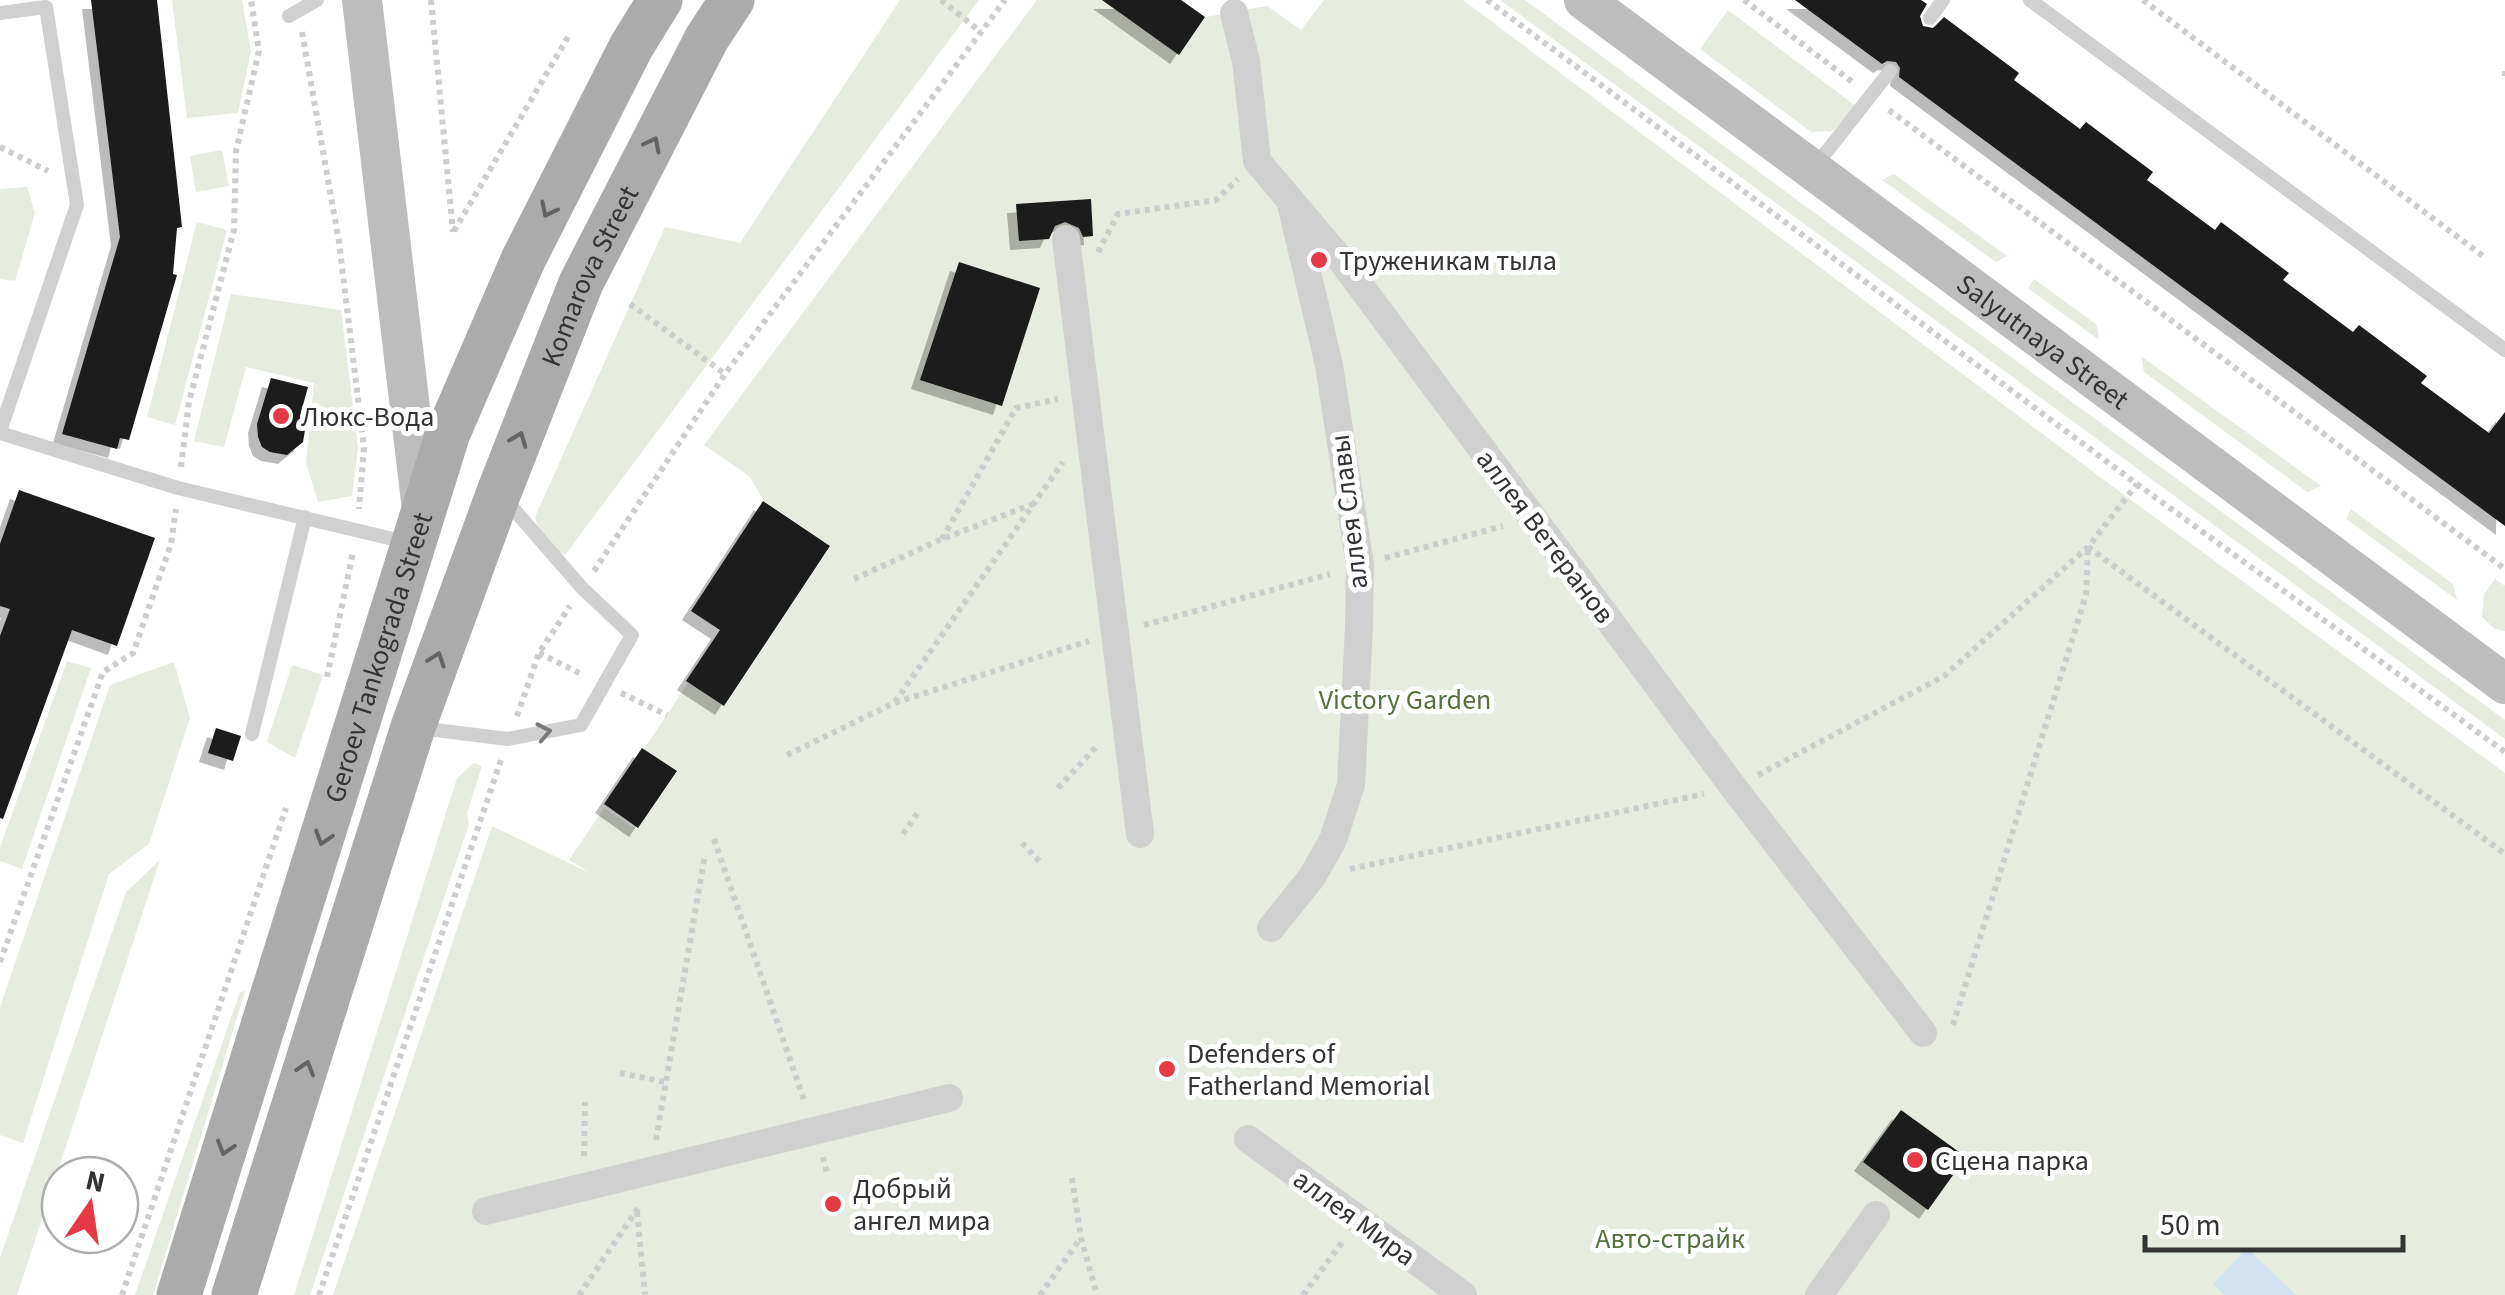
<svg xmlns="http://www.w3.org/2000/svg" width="2505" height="1295" viewBox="0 0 2505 1295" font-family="'Source Sans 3',sans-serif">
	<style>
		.green { fill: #e6ecdf }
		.water { fill: #cfe2ee }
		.building { fill: #1a1a1a; filter: url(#shadow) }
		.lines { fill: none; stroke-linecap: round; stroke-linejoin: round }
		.path { stroke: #cdcdcd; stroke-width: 6; stroke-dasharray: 5 5; stroke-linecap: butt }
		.lane { stroke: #d0d0d0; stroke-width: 14 }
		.street { stroke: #d0d0d0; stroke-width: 28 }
		.secondary { stroke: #bdbdbd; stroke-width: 40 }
		.primary { stroke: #ababab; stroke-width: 45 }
		.oneway { stroke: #636363 }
		.oneway2 { stroke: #7a7a7a }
		.poi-dot { fill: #e63946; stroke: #fff; stroke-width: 4 }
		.labels { text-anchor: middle; stroke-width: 10; stroke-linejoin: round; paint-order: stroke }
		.poi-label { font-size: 28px; fill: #333; stroke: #fff; text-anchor: start }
		.street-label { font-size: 28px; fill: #333; stroke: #fff }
		.park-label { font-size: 28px; fill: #56703f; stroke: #fff }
	</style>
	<defs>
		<filter id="shadow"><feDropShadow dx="-9" dy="9" stdDeviation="0" flood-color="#0004"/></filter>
	</defs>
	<rect width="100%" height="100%" fill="#fff"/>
	<!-- green -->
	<path class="green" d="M172,0H242L251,51L238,113L187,118Z
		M900,0H979L565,555L543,545L535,517L665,227L740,243Z
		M1037,0H1128L1119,13L1179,54L1206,17L1267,6L1301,30L1324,0H1463L2127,497L2505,773V1295H333L492,826L592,874L569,860L604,808L637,830L677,772L644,749L688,683L725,706L831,546L764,501L749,476L704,445Z
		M1500,0H1525L2505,720V739Z
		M1728,10L1856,106L1833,131L1811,132L1700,49Z
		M222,150L229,186L196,192L190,156Z
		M1894,174L2007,256L1996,262L1882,180Z
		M27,187L35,213L15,281L0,279V189Z
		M197,222L227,230L175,425L147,417Z
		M2034,279L2097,325L2099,340L2028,288Z
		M231,294L341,310L358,448L352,496L318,502L306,463L314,383L246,367L224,447L194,441Z
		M2141,356L2321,486L2307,492L2144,372Z
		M2351,509L2453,584L2457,600L2346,519Z
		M2495,579L2505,586V631L2495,629L2482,617L2484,594Z
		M67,661L91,668L22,869L0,861V847Z
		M174,662L190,718L149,844L109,874L23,1143L0,1135V1007L110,685Z
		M292,665L323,675L295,758L267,742Z
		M474,763L482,766L467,813L469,824L310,1295H294L457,778Z
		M160,860L17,1295H0V1258L126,892Z
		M245,991L153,1295H135L240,992Z"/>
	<!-- water -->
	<path class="water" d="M2247,1248L2296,1295H2225L2213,1284Z"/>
	<!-- building -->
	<path class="building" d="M91,0H157L182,227L177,228L173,274L177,275L129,440L120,438L117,449L62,434L120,237Z
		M1102,0H1181L1205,17L1179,55Z
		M1795,0H1921L1927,4L1920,16L1923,26L1933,28L1944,17L2019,73L2014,80L2080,129L2086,122L2153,172L2147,180L2215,230L2221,222L2289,273L2283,280L2353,332L2359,325L2427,376L2421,383L2489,433L2505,412V526L1899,77L1900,68L1896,62L1887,61L1882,64Z
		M1091,199L1093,236L1083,237L1079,228L1065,222L1055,226L1049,239L1019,241L1016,204Z
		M959,262L1040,288L1002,406L920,380Z
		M271,378L308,387L300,416L306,424L303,442L287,455L270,452L262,447L258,437L257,424Z
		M19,490L155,538L117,646L72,630L3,819L0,818V636L10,609L0,606V544Z
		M763,501L830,546L724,706L686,681L720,630L691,611Z
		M216,728L241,736L233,761L208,753Z
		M642,748L677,771L638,828L604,804Z
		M1901,1110L1966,1157L1928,1210L1863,1162Z"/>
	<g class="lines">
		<!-- path -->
		<path class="path" d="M431,0L453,232
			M941,0L981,32
			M1487,0L2137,484L2505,752
			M1744,0L1855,84
			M2143,0L2483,256
			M302,32L339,242L364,448L359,509
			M2505,71V76
			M1889,110L2505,569
			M0,147L48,171
			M454,231L568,37
			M1098,252L1118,214L1216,200L1238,179
			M630,304L725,374
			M181,467L189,402L234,230L236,151L259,51L251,0
			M942,539L1016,408L1058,399
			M2088,547L2505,854
			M1385,558L1503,526
			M594,571L725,374L1005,0
			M854,579L942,539L1033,504
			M1144,625L1330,574
			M539,653L583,675
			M327,677L353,552
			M621,693L667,715
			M895,702L1063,462
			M517,716L539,653L570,606
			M787,755L894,703L1089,641
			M1758,775L1944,676L2088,547L2137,484
			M1058,788L1098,745
			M903,834L919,811
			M714,839L805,1103
			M1022,843L1041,863
			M1350,869L1704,794
			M0,962L103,672L133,653L171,544L176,509
			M1953,1025L2086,595L2088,548
			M620,1073L665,1082
			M656,1140L705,854
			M584,1156L585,1102
			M823,1157L827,1173
			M1072,1178L1081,1238L1097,1295
			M637,1212L645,1295
			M122,1295L286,808
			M319,1295L501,760
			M579,1295L641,1204
			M1040,1295L1080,1239
			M1303,1295L1343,1241"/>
		<!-- lane -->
		<path class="lane" d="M2030,0L2505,350
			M0,13L46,7L77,205L0,431
			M289,16L317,0
			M1930,18L1943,0
			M1813,169L1890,71
			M0,433L178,488L410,543
			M419,728L508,739L581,725L632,635L582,588L505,499
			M252,734L305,517"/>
		<!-- street -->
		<path class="street" d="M1234,13L1246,61L1257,161L1341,260L1734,788L1923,1033
			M1066,239L1140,834
			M1271,928L1312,877L1333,840L1351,785L1359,627L1360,565L1329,365L1291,204
			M1248,1139L1463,1295
			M486,1211L949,1098
			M1819,1295L1876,1215"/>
		<!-- secondary -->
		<g class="secondary">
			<path d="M362,0L422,510"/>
			<path id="s1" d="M1584,0L2505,684"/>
		</g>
		<!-- primary -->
		<g class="primary">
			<path id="s2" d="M179,1295L448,433L523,260L631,47L660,0"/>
			<path id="s3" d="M234,1295L413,727L499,492L581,283L707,38L732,0"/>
		</g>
	</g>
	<!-- one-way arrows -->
	<defs><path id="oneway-chevron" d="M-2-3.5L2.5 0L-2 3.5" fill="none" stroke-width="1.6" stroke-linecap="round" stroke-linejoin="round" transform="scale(2.5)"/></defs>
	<g class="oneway">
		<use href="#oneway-chevron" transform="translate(653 144) rotate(-63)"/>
		<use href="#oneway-chevron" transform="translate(548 210) rotate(117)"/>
		<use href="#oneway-chevron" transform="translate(519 439) rotate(-69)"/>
		<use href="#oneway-chevron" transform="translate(437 659) rotate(-71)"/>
		<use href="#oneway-chevron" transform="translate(323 838) rotate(107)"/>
		<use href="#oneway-chevron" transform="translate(306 1068) rotate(-73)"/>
		<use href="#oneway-chevron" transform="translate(225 1148) rotate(107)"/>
	</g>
	<use class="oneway2" href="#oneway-chevron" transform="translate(544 732) rotate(-11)"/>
	<!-- markers -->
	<g class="poi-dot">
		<circle cx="1319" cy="260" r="10"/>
		<circle cx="281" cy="416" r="10"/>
		<circle cx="1167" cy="1069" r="10"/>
		<circle cx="1915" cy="1160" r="10"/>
		<circle cx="833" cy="1204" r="10"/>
	</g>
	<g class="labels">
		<!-- poi labels -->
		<g class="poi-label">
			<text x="1339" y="270">Труженикам тыла</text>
			<text x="301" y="426">Люкс-Вода</text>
			<text x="1187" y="1063">Defenders of<tspan x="1187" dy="32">Fatherland Memorial</tspan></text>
			<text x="1935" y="1170">Сцена парка</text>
			<text x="853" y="1198">Добрый<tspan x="853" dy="32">ангел мира</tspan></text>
		</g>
		<!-- street labels -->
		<g class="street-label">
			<text dy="10" stroke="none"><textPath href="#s3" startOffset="1080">Komarova Street</textPath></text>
			<text dy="10" stroke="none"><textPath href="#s1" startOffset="572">Salyutnaya Street</textPath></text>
			<text transform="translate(1348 512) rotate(-97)" y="10">аллея Славы</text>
			<text transform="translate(1546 536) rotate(53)" y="10">аллея Ветеранов</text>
			<text dy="10" stroke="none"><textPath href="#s2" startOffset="668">Geroev Tankograda Street</textPath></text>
			<text transform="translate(1355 1217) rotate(36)" y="10">аллея Мира</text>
		</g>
		<!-- park labels -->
		<g class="park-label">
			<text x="1405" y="709">Victory Garden</text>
			<text x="1670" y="1248">Авто-страйк</text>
		</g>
	</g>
	<!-- north arrow -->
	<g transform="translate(90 1205) rotate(13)"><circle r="48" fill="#ffffff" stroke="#adadad" stroke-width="2.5"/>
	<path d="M0-8L18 38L0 25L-18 38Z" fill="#e63946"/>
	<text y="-15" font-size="28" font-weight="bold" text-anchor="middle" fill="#333333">N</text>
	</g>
	<!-- scale -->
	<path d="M2145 1235v15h258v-15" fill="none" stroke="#333333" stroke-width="5"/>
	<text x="2160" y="1235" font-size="30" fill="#333333" stroke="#ffffff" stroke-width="8" paint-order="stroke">50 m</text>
</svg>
